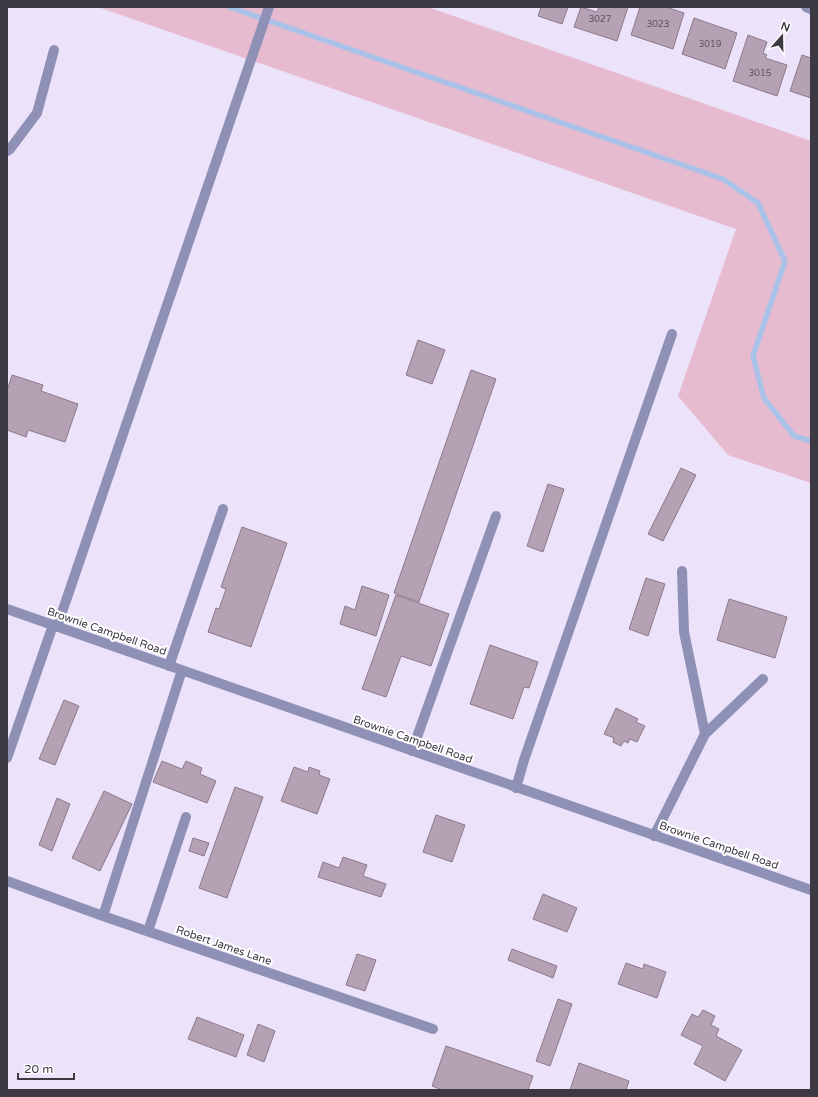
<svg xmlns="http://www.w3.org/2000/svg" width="818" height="1097" viewBox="0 0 818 1097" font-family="'Varela Round',sans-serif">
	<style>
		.green { fill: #e6bbcf }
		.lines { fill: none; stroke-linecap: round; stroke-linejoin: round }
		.stream { stroke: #aac2e8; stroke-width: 5.5 }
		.building { fill: #b4a2b4; stroke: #8c7a8b }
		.minor { stroke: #8e90b5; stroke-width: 10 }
		.labels { text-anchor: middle; stroke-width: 4; stroke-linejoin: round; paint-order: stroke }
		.number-label { font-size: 9px; fill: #5a535e }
		.street-label { font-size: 11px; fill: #3c3942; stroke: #fff }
	</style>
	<rect width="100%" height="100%" fill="#ece2fa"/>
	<!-- green -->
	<path class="green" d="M98,7H428L811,141V483L728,455L678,396L736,229Z"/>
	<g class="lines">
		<!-- stream -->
		<path class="stream" d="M229,7L723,179L758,203L785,261L753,356L764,398L794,436L811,441"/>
	</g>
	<!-- building -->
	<path class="building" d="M541,7H568L562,24L538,16Z
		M581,7L597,12L599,7H628L617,41L574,27Z
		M640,7H666L684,13L673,49L631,35Z
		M694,18L737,33L725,69L682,54Z
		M748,35L767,42L763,53L767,55L765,58L787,65L777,96L733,81Z
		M802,55L811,58V98L790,91Z
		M418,340L445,350L432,384L406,375Z
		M471,370L496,379L419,602L394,593Z
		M12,375L43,385L41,391L78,404L65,442L28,430L26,437L7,430V391Z
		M681,468L696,475L663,541L648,534Z
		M548,484L564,489L543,552L527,546Z
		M242,527L287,543L251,647L208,632L216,608L219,609L226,589L221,587Z
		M646,578L665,584L648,636L629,629Z
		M362,586L389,595L376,636L340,624L345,606L355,610Z
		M396,595L449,614L431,666L401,656L386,697L362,689Z
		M729,599L787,617L775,658L717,640Z
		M490,645L538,662L529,688L524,687L513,719L470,704Z
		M64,700L79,706L55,765L39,759Z
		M616,708L638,719L636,722L645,726L637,742L630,739L628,743L624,741L621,746L613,742L614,738L604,734Z
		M162,761L182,769L186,761L202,768L200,774L216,781L207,803L153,782Z
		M294,767L308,772L309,767L320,771L319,775L330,779L317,814L281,801Z
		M235,787L263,797L227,898L199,888Z
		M104,791L132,804L100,871L72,858Z
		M57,798L70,804L52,851L39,845Z
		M436,815L465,825L452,862L423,852Z
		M193,838L209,843L204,856L189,851Z
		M343,857L367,865L363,876L386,884L381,897L318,877L323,862L339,868Z
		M543,894L577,908L567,932L533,919Z
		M512,949L557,966L553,978L508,960Z
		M357,954L376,960L365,991L346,985Z
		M626,963L643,969L644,964L666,972L657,998L618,984Z
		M558,999L572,1004L550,1066L536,1061Z
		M703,1010L715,1016L711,1025L719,1029L716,1036L742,1050L725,1081L694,1064L703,1046L681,1035L692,1014L698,1017Z
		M197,1017L244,1035L236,1057L188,1039Z
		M258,1024L275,1031L264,1062L247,1055Z
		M446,1046L533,1076L528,1090H442L432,1086Z
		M579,1063L629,1081L626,1090H570Z"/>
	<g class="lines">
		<!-- minor -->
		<path class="minor" d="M806,7L811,9
			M7,151L10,149L37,113L54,50
			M682,571L684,632L705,734
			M7,609L811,890
			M57,627L269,7
			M169,666L223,509
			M412,751L496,516
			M7,758L53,625
			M516,788L524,760L672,334
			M654,836L705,734L763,679
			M7,881L103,916L433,1029
			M103,916L182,670
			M148,931L186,817"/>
	</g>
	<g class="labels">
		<!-- number labels -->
		<g class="number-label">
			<text x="600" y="22">3027</text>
			<text x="658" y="27">3023</text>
			<text x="710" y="47">3019</text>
			<text x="760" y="76">3015</text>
		</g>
		<!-- street labels -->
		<g class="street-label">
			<text transform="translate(107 631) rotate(19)" y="4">Brownie Campbell Road</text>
			<text transform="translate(413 739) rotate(19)" y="4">Brownie Campbell Road</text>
			<text transform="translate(719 845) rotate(19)" y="4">Brownie Campbell Road</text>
			<text transform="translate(224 945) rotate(19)" y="4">Robert James Lane</text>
		</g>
	</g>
	<!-- border -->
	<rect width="818" height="1097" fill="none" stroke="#3c3942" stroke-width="16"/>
	<!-- north arrow -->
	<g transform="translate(782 36) rotate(20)" stroke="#ffffff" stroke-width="3" paint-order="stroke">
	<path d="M0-3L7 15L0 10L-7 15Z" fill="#3c3942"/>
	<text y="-6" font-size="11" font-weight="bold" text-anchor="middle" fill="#3c3942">N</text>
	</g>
	<!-- scale -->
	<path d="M18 1073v6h56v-6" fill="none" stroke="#3c3942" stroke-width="2"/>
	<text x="24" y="1073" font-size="12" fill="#3c3942" stroke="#ffffff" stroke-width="3" paint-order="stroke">20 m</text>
</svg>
